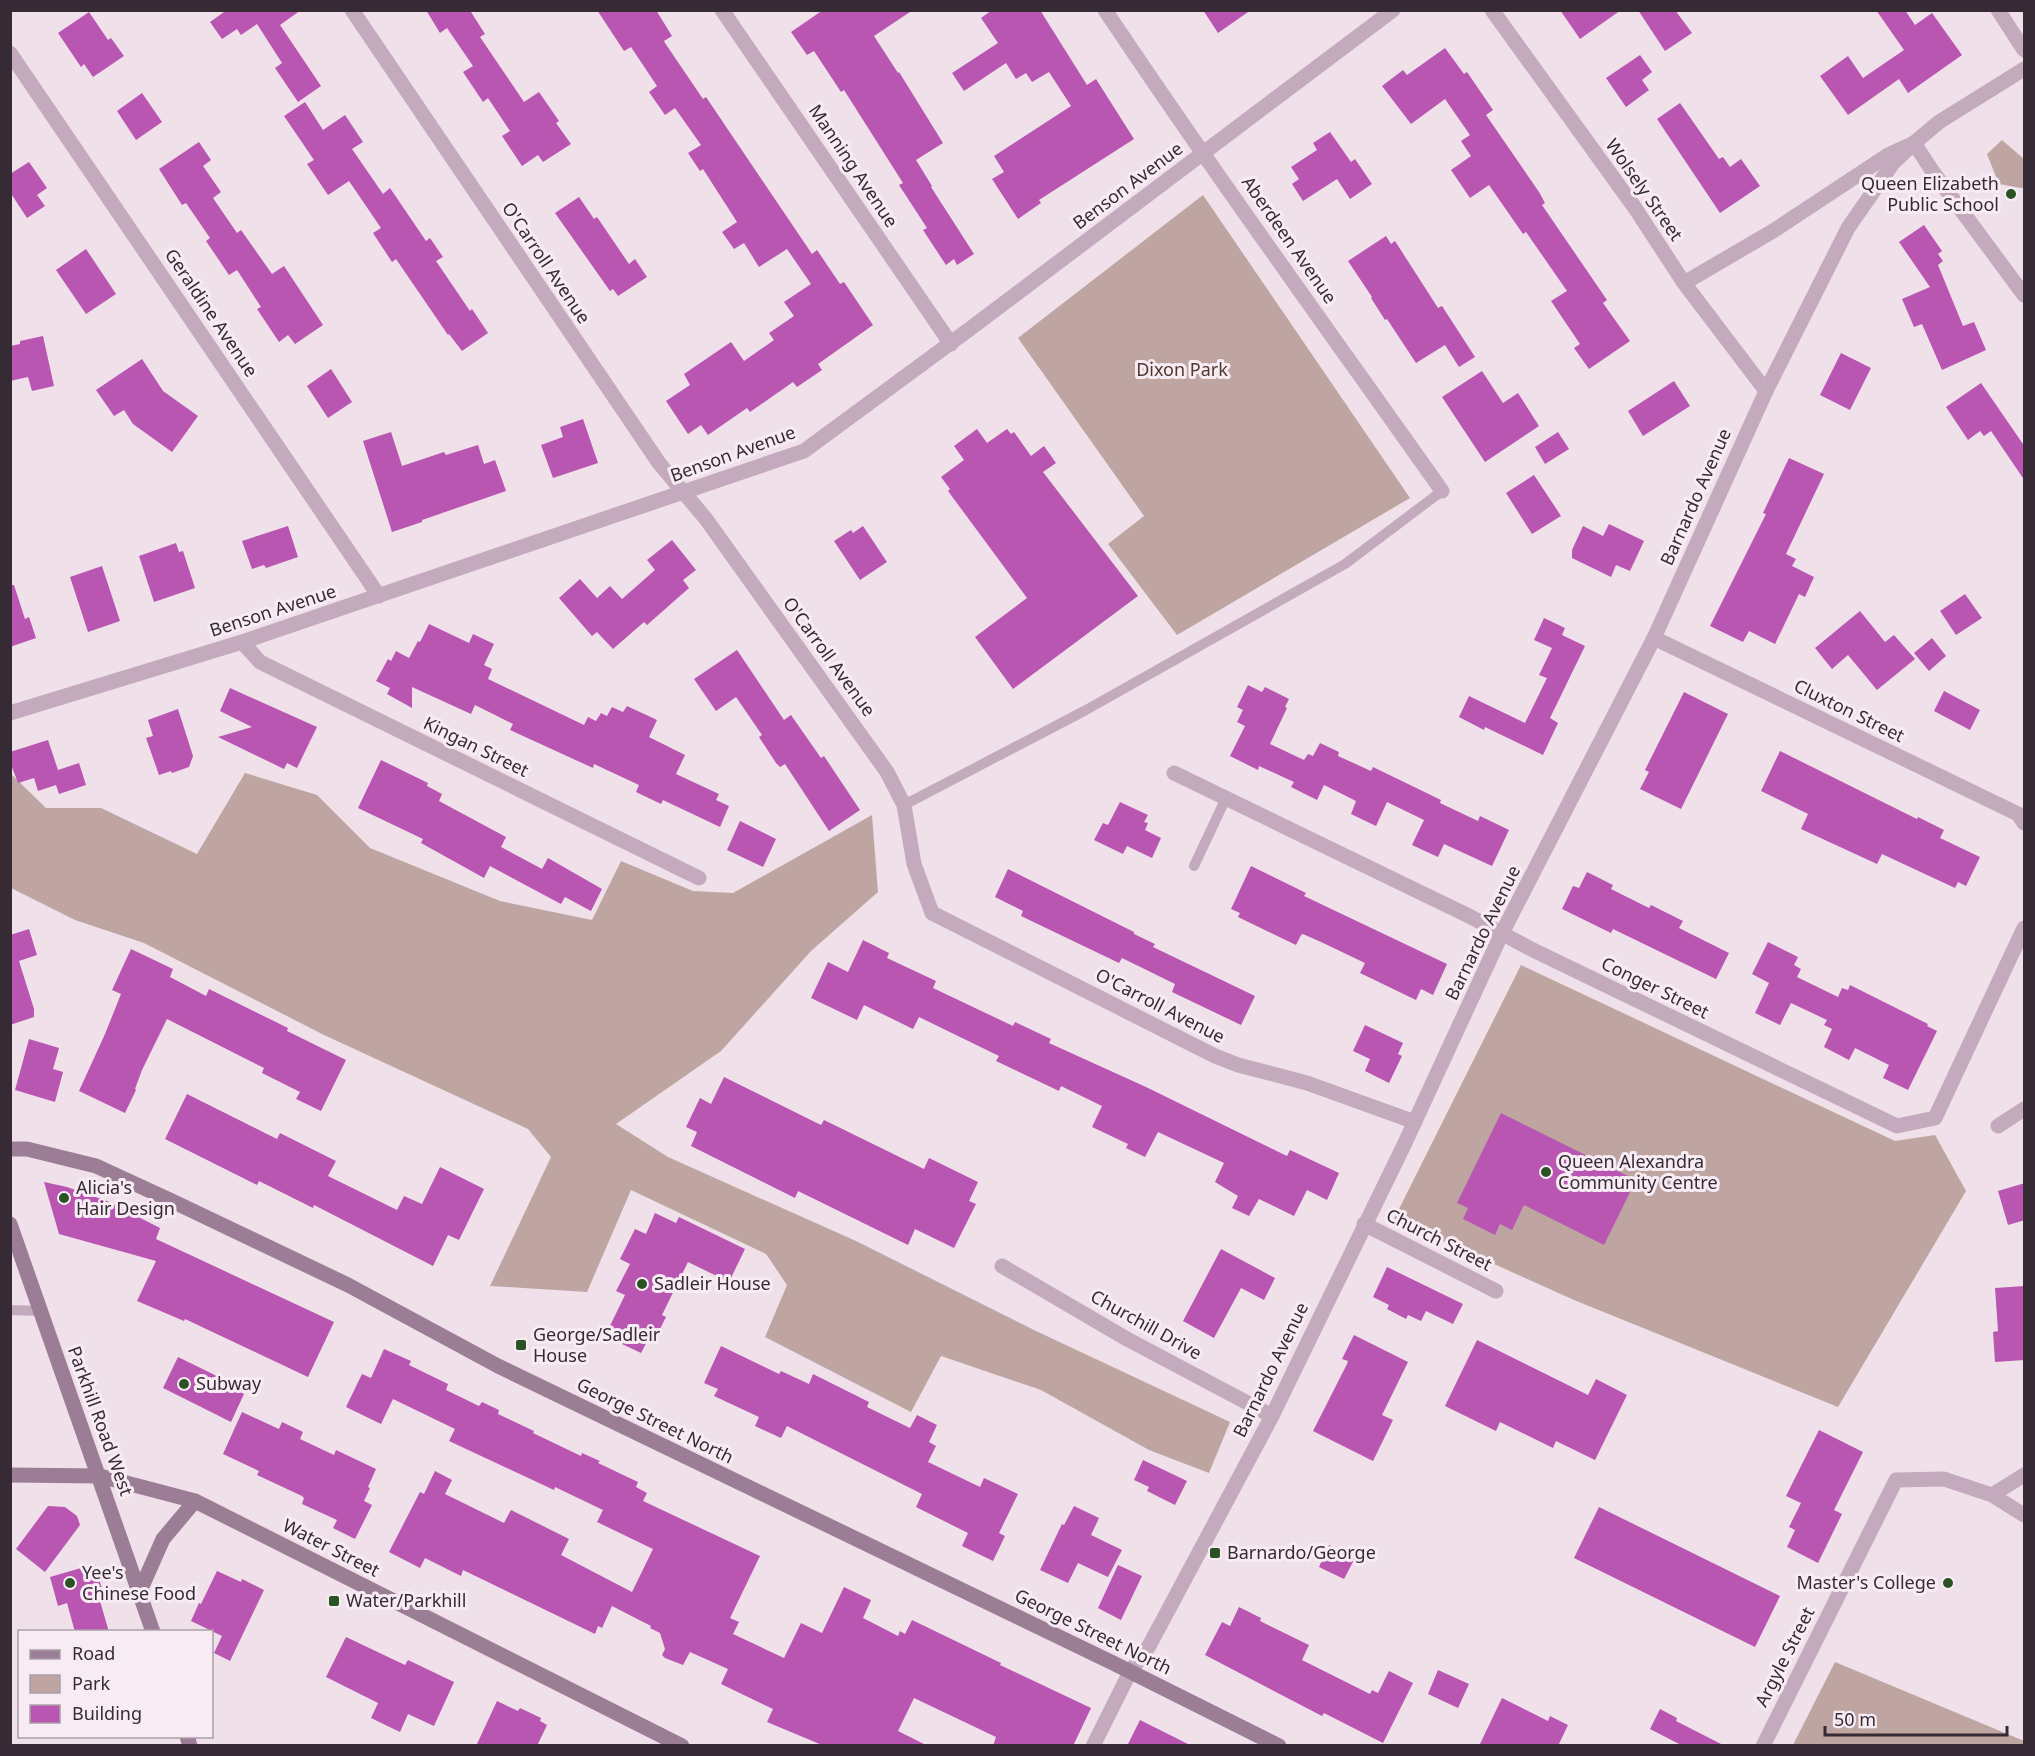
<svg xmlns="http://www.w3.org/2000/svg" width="2035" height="1756" viewBox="0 0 2035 1756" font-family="'Noto Sans',sans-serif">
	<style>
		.green { fill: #bea5a1 }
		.building { fill: #b856b2 }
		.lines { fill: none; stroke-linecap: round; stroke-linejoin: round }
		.service { stroke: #c4aabd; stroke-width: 10 }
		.minor { stroke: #c4aabd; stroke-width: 15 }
		.tertiary { stroke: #c4aabd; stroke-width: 15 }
		.secondary { stroke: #9b7e95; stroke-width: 15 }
		.poi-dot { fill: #2a5325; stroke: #f8ecf4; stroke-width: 2 }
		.labels { text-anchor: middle; stroke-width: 6; stroke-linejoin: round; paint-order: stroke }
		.street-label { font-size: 18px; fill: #362b35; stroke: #f8ecf4 }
		.poi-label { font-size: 18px; fill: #362b35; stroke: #f8ecf4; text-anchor: start }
		.park-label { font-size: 18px; fill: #523731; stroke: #f8ecf4 }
	</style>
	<rect width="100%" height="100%" fill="#f0e0ea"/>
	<!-- green -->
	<path class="green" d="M2002,140L2024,159V187L2021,188L1999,184L1987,154Z
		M1203,195L1410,498L1177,635L1108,544L1144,516L1018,338Z
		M10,773L46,808H101L197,854L245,773L317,795L370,848L500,901L592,920L621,861L693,891L733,893L872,815L878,892L811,951L721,1051L616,1124L668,1157L856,1241L1036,1331L1230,1422L1209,1473L1149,1450L1041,1390L941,1356L911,1412L765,1337L787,1285L766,1254L631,1190L587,1292L490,1286L551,1157L528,1129L324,1035L144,943L75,920L11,888Z
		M1521,965L1895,1141L1935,1135L1966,1191L1838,1407L1574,1300L1394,1219Z
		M1835,1662L2024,1741V1745H1793Z"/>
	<!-- building -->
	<path class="building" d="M223,10H301L280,25L321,86L298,102L275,68L282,63L257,24L241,35L237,29L222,39L210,22L224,12Z
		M426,10H473L471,12L485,34L480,37L524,102L539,92L559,121L556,123L571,144L543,162L538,155L522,166L502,136L510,131L488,98L483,102L463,72L473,66L447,28L440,33Z
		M597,10H656L672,36L664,41L665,43L703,99L706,97L812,254L817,250L840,284L844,282L873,325L818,364L822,370L797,387L793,382L750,412L747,408L708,435L701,425L688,434L666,401L690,385L684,374L731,342L744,361L774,340L769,333L794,316L784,302L811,284L787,249L759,267L744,243L734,249L722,232L737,222L703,169L700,171L688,153L701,145L675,108L665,115L649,92L657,86L631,47L624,51Z
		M823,10H913L874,36L898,73L899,72L943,143L916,160L932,186L931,187L974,254L957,265L954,259L946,265L923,230L927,228L899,185L903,183L844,90L841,92L814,51L807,55L791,32Z
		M992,10H1040L1087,85L1096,79L1134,139L1039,200L1041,203L1018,219L992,179L1004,172L994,156L1071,106L1049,72L1032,82L1026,73L1016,79L1006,63L964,91L952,73L998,43L981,18Z
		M1203,10H1251L1218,33Z
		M1560,10H1621L1580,39Z
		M1638,10H1675L1692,33L1665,51Z
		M1876,10H1905L1915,25L1932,13L1962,55L1908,93L1899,79L1848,115L1820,76L1848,56L1863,78L1904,50Z
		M89,12L108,40L111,38L124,56L93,77L84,64L81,67L58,33Z
		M1445,48L1464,74L1467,72L1493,110L1486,115L1539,192L1545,203L1542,205L1607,300L1603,303L1630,341L1589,369L1574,348L1580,344L1551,301L1567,291L1526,232L1523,234L1489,185L1470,198L1451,170L1471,156L1461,141L1470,135L1445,99L1411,124L1382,86L1403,70L1407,75Z
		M1640,55L1652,72L1642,80L1649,90L1626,107L1606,78Z
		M142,93L162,122L136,140L117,111Z
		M305,102L323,130L345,115L363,142L352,149L383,194L390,188L426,241L430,238L443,257L436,261L470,311L472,309L488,333L462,351L449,334L448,335L396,259L392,262L373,233L381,228L349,181L328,195L307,164L314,160L284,116Z
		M1680,103L1719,159L1723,157L1730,167L1741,159L1760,186L1720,213L1657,119Z
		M1330,132L1351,162L1355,159L1372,184L1350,199L1337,179L1303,201L1292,184L1299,179L1291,167L1317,150L1313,143Z
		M199,142L211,160L203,166L221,192L213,198L237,233L241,230L272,274L284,266L323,325L295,344L288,335L279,342L257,309L261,307L237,270L229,275L206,241L210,238L186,203L182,205L159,169Z
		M29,162L47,188L37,195L45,206L27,218L10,192V174Z
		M579,197L594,219L597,217L629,264L635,259L647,277L618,296L613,289L610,291L555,213Z
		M1924,225L1942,251L1938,254L1943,261L1938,265L1963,326L1974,322L1986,350L1942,370L1922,324L1914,327L1902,299L1930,287L1899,242Z
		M1386,236L1391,244L1395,241L1438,308L1442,306L1475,357L1459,367L1445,345L1416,363L1387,319L1385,320L1371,298L1372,297L1348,261Z
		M86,249L116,294L86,314L56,270Z
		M43,336L54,386L32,391L28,377L10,381V346L20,344V341Z
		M1841,353L1871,368L1850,410L1820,395Z
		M142,359L163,391L198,416L172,452L133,424L124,410L114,416L96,390Z
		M331,369L352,402L328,418L307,386Z
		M1482,371L1503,403L1518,393L1539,426L1485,462L1442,397Z
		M1674,381L1690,406L1643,436L1628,411Z
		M1981,383L2025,447V481L1991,431L1984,436L1980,431L1968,440L1946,407Z
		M583,419L598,463L553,478L541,445L563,437L560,427Z
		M977,429L987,443L1007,429L1011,434L1014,432L1031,456L1044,446L1056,463L1043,472L1138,596L1013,689L975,637L1027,598L948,491L950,489L941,477L964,460L954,446Z
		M391,432L402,466L444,452L446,455L478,445L484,464L495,460L506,491L422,520V522L392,532L363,441Z
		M1558,432L1569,449L1545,464L1535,447Z
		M1789,458L1824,474L1786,554L1796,559L1792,566L1814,577L1805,597L1799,594L1775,644L1749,631L1743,642L1710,626L1766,514L1763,513Z
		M1534,475L1561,516L1532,534L1506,493Z
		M1609,524L1644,541L1630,571L1616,565L1611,577L1572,558V550L1583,526L1603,536Z
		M288,526L298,557L266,568L264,565L252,569L242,541Z
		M863,526L887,562L860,580L834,541L851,530L853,533Z
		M672,540L696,570L683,580L689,588L647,625L644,622L613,649L597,632L592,636L559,598L580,579L597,598L610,586L622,599L655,570L647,560Z
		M176,543L179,552L183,551L195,588L154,602L139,556Z
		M102,566L120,621L88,632L70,577Z
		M10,585H14L25,619L29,617L36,638L10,647Z
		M1965,594L1982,618L1956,635L1940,611Z
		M1860,611L1885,642L1894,635L1915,659L1877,690L1848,655L1832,669L1815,648Z
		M1544,618L1565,628L1562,635L1585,646L1550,718L1558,723L1543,755L1485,727L1484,730L1459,717L1469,696L1525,723L1547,678L1539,675L1552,648L1534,640Z
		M429,624L469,643L473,634L494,644L484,665L492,669L488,679L584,725L588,717L596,721L601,713L607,716L612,707L623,712L627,706L657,720L649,737L685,755L676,774L719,794L716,800L729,806L720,827L663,800L661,804L636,792L639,785L594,764L593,768L510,730L513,724L475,705L471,714L412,687V708L387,694L390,688L376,681L388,659L391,661L396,651L409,658L418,641L420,642Z
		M1932,638L1946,656L1929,671L1914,653Z
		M737,650L784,720L791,715L821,758L824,756L860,810L829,831L785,764L780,767L776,763L759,737L762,735L736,697L716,711L694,679Z
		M1248,685L1262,692L1265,687L1289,699L1285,707L1287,708L1270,744L1304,760L1308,754L1313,756L1320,743L1339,752L1338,756L1371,771L1373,767L1441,800L1440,803L1478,821L1480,816L1509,830L1492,866L1444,844L1438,857L1412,845L1424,820L1387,802L1376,826L1351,814L1356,801L1324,785L1317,800L1291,787L1294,782L1259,766L1258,770L1230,756L1245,726L1237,722L1243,710L1237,707Z
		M230,688L317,727L297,768L287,763L284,769L218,737L252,727L220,711Z
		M1944,691L1980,710L1970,730L1934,711Z
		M1684,692L1728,714L1681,809L1640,789L1649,772L1645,770Z
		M178,709L193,756L189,767L172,773L171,771L159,775L146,738L153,736L148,720Z
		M48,740L58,770L79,763L86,785L59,794L56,785L38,791L34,778L18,783L10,762V752Z
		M1780,751L1917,819L1918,817L1944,830L1940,838L1980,857L1966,886L1958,882L1955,888L1882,854L1877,864L1801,829L1808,814L1761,791Z
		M381,760L428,783L427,786L442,794L439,801L506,837L501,847L542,869L548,858L602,889L591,911L565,897L561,904L490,866L484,878L421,843L423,839L358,808Z
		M1120,802L1148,815L1144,822L1148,823L1145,830L1161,838L1152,858L1127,846L1123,854L1094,840L1103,823L1108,825Z
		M740,821L776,839L763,867L727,850Z
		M1251,866L1306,893L1304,896L1447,964L1433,995L1421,989L1416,1000L1360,973L1365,963L1321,942L1303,934L1301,935L1296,945L1238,917L1240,913L1231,909Z
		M1008,869L1134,932V934L1155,944L1153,947L1255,996L1241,1025L1172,992L1175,984L1122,958L1119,963L1021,916L1023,911L995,897Z
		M1587,872L1613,885L1611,889L1649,908L1651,905L1683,921L1679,928L1729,953L1716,979L1613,929L1611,933L1562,909L1573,886L1579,888Z
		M29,929L37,955L19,961L34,1009V1017L10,1025V935Z
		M863,940L889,953L887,958L936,981L933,988L1013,1026L1015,1022L1051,1039L1049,1043L1146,1087L1287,1156L1290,1150L1339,1173L1327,1200L1307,1190L1294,1216L1259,1199L1249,1216L1232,1208L1238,1196L1215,1182L1224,1163L1158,1132L1145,1157L1126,1148L1128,1144L1092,1127L1102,1106L1061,1086L1059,1091L996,1061L999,1056L919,1017L913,1029L864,1005L857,1020L811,998L828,962L848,972Z
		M1768,942L1798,957L1794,965L1801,969L1797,977L1838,997L1842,988L1848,990L1850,985L1928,1024L1927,1026L1937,1031L1908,1090L1883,1078L1889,1065L1855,1048L1849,1060L1824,1047L1832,1029L1824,1025L1827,1020L1791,1003L1780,1025L1755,1013L1769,983L1752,974Z
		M131,949L173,969L170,977L206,996L209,989L288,1028L287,1031L346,1060L321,1111L296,1099L300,1092L262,1073L264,1068L167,1019L142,1070L135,1089L136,1090L125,1113L79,1091L105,1034L121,994L112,990Z
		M1365,1025L1403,1043L1398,1054L1402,1056L1389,1083L1365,1071L1370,1059L1353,1051Z
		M29,1039L59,1048L53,1069L63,1072L55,1102L15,1090Z
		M724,1077L821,1125L824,1120L924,1169L929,1158L978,1182L969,1201L976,1204L954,1248L915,1229L908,1245L798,1191L795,1198L691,1146L697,1132L686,1127L700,1098L711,1104Z
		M187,1094L277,1139L280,1133L336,1161L328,1176L397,1210L404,1196L422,1204L440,1167L484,1189L459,1240L448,1235L433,1266L314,1205L313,1208L259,1181L257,1185L165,1139Z
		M1501,1113L1636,1180L1604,1245L1524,1205L1512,1230L1500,1224L1495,1235L1463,1219L1468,1208L1457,1203Z
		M44,1182L67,1187L107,1201L160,1228L156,1239L334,1322L308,1377L185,1319L184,1321L137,1301L156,1261L59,1234Z
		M2025,1183V1220L2008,1225L1998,1191Z
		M655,1213L676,1223L679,1217L745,1249L729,1282L688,1262L662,1315L666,1317L657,1335L652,1332L641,1353L605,1336L625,1295L616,1291L630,1264L620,1259L635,1229L646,1234Z
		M1221,1249L1275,1278L1264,1300L1241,1288L1214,1338L1183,1321Z
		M1387,1267L1463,1304L1453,1324L1426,1311L1421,1321L1408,1315L1406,1319L1387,1309L1389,1305L1373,1297Z
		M2025,1286V1360L1995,1362L1993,1332L1998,1331L1995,1288Z
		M1354,1335L1408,1362L1382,1415L1393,1420L1373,1461L1313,1431L1347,1364L1348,1361L1342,1359Z
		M1477,1340L1588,1395L1596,1379L1627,1395L1595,1460L1556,1441L1553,1448L1500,1422L1496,1431L1445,1406Z
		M721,1346L779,1374L781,1371L809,1384L813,1374L869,1402L867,1407L910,1428L917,1415L937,1425L929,1442L936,1446L928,1462L980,1487L984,1478L1018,1494L999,1533L1005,1536L993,1561L962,1546L968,1533L916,1507L922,1494L787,1426L781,1438L755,1426L759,1417L714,1396L718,1389L704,1383Z
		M384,1349L411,1361L409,1365L448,1384L446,1390L479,1406L482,1402L499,1410L498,1414L534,1431L533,1433L581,1456L582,1453L600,1461L598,1463L638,1482L636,1487L647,1493L643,1501L760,1556L730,1618L739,1622L733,1634L784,1658L801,1623L822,1633L844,1587L871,1600L863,1618L898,1636L900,1631L905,1634L912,1620L1001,1663L1000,1665L1091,1708L1073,1746H993L996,1737L914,1698L898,1731L928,1746L822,1745L767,1722L773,1709L721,1684L728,1669L690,1652L683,1665L665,1658L662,1655L665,1649L660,1633L650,1628L651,1626L612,1606L602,1628L598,1626L595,1634L463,1570L461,1576L425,1558L420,1568L389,1552L420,1492L424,1494L435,1471L452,1480L445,1494L504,1523L511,1510L569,1539L561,1555L632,1592L653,1549L597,1522L603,1510L555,1487L554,1490L449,1441L455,1429L393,1399L381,1424L346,1407L362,1374L371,1378Z
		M178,1357L227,1381L225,1384L244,1394L231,1422L163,1388Z
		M242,1412L279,1429L282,1422L303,1432L300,1439L334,1455L336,1450L376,1469L368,1487L370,1488L364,1501L372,1505L355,1539L333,1528L337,1520L302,1504L304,1498L302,1496L257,1475L259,1471L223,1454Z
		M1819,1430L1863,1452L1834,1510L1842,1514L1818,1563L1787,1547L1795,1530L1789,1527L1801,1503L1786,1496Z
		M1143,1460L1187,1481L1175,1505L1147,1491L1149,1487L1134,1480Z
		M48,1506L65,1507L77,1516L80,1525L45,1572L16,1549Z
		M1074,1506L1099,1518L1091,1535L1122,1550L1108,1577L1078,1563L1068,1583L1040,1570L1062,1524L1064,1525Z
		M1599,1507L1780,1596L1755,1647L1574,1558Z
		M1329,1545L1355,1558L1344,1579L1319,1567Z
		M95,1564L103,1593L98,1594L109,1632H75L67,1603L58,1606L50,1577Z
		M1118,1565L1142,1576L1121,1620L1098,1608Z
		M217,1571L241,1582L242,1579L264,1590L230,1661L214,1653L222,1636L191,1621L199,1603L201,1604Z
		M1239,1607L1261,1618L1260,1621L1309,1645L1302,1660L1370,1694L1372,1690L1378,1693L1389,1671L1413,1683L1383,1743L1324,1713L1322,1716L1205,1655L1222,1622L1230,1626Z
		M346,1637L405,1665L408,1660L454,1682L434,1726L408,1714L400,1732L371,1718L378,1703L326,1677Z
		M1438,1670L1469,1684L1458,1708L1428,1694Z
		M1502,1698L1548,1721L1550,1716L1568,1725L1558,1746H1479Z
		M497,1701L518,1711L520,1708L541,1718L540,1721L547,1725L537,1746H476Z
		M1660,1709L1677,1718L1676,1721L1725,1746H1683L1650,1729Z
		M1140,1720L1192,1746H1127Z"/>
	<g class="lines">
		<!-- service -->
		<path class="service" d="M904,805L1086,710L1345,564L1442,491
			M1194,866L1226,798
			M10,1310L39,1311"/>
		<!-- minor -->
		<path class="minor" d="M352,10L659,463L706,519L887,772L904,805L914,864L932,913L1215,1056L1238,1065L1307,1083L1415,1122
			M722,10L951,344
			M1105,10C1214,173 1329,331 1442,491
			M1492,10L1635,208L1684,283L1766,391
			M1998,10L2024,50
			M10,53L379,596
			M1684,283L1773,231L1888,155L1914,143L1933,172L2024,295
			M1654,638L2018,814L2024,823
			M242,642L260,662L699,878
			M10,713L242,642L804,451L971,328L1393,10
			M1174,773L1471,917L1533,950L1897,1126L1935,1118L2024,928
			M1998,1126L2024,1109
			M1364,1224L1496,1291
			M1002,1266L1127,1339L1272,1416
			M1992,1495L2024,1515
			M1093,1746L1130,1672
			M1763,1746L1896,1480L1944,1479L1992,1495L2024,1475"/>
		<!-- tertiary -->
		<path class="tertiary" d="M1130,1672L1149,1646L1272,1416L1404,1145L1502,933L1654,638L1766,391L1848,228L1893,163L1914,143L1939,122L2024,69"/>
		<!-- secondary -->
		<path class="secondary" d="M10,1149H27L96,1166L172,1201L348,1285L498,1366L1113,1663L1279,1746
			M10,1224L153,1632
			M10,1475L100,1476L195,1501L682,1746
			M140,1591L163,1539L195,1501
			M187,1736L190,1746"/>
	</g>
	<!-- markers -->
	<g class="poi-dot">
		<circle cx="2011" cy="194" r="6"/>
		<circle cx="1546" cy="1172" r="6"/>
		<circle cx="64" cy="1198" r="6"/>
		<circle cx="642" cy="1284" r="6"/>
		<rect x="515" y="1339" width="12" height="12" rx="3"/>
		<circle cx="184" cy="1384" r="6"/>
		<rect x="1209" y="1547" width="12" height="12" rx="3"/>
		<circle cx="70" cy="1583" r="6"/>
		<circle cx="1948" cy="1583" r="6"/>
		<rect x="328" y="1595" width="12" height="12" rx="3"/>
	</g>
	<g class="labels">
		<!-- street labels -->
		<g class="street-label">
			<text transform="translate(853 166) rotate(56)" y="6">Manning Avenue</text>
			<text transform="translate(1128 186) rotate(-37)" y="6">Benson Avenue</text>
			<text transform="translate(1644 190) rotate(55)" y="6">Wolsely Street</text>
			<text transform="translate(1289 240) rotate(55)" y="6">Aberdeen Avenue</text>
			<text transform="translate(546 263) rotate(56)" y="6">O'Carroll Avenue</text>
			<text transform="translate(211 313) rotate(56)" y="6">Geraldine Avenue</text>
			<text transform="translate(733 454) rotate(-20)" y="6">Benson Avenue</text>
			<text transform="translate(1696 497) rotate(-66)" y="6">Barnardo Avenue</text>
			<text transform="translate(273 611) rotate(-18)" y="6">Benson Avenue</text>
			<text transform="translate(829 657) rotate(54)" y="6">O'Carroll Avenue</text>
			<text transform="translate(1849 711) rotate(26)" y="6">Cluxton Street</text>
			<text transform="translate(476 747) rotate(26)" y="6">Kingan Street</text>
			<text transform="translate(1483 933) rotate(-64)" y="6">Barnardo Avenue</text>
			<text transform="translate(1655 988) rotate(26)" y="6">Conger Street</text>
			<text transform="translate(1160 1006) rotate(27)" y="6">O'Carroll Avenue</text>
			<text transform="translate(1439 1240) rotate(27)" y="6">Church Street</text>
			<text transform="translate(1146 1325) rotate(29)" y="6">Churchill Drive</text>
			<text transform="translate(1271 1370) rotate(-64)" y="6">Barnardo Avenue</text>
			<text transform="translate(100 1421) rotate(70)" y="6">Parkhill Road West</text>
			<text transform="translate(655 1421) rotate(26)" y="6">George Street North</text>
			<text transform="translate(331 1548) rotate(27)" y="6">Water Street</text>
			<text transform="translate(1093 1632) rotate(26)" y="6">George Street North</text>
			<text transform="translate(1785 1657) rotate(-63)" y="6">Argyle Street</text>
		</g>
		<!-- poi labels -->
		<g class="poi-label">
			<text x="1999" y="190" text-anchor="end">Queen Elizabeth<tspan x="1999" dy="21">Public School</tspan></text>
			<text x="1558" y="1168">Queen Alexandra<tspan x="1558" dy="21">Community Centre</tspan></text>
			<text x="76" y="1194">Alicia's<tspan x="76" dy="21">Hair Design</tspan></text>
			<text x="654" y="1290">Sadleir House</text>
			<text x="533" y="1341">George/Sadleir<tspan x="533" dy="21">House</tspan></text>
			<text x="196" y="1390">Subway</text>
			<text x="1227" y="1559">Barnardo/George</text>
			<text x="82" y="1579">Yee's<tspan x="82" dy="21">Chinese Food</tspan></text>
			<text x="1936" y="1589" text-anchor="end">Master's College</text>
			<text x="346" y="1607">Water/Parkhill</text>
		</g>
		<!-- park labels -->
		<g class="park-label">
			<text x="1182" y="376">Dixon Park</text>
		</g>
	</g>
	<!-- border -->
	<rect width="2035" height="1756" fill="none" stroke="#362b35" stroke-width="24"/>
	<!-- legend -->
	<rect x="18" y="1630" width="195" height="108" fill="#f8ecf4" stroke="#aa9fa8" stroke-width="1.5"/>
	<rect x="30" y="1650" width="30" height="9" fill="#9b7e95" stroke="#aa9fa8" stroke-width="1.5"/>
	<text x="72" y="1660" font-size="18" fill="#362b35">Road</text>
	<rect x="30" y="1675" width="30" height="18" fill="#bea5a1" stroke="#aa9fa8" stroke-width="1.5"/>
	<text x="72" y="1690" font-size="18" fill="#362b35">Park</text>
	<rect x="30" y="1705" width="30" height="18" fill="#b856b2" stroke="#aa9fa8" stroke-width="1.5"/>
	<text x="72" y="1720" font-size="18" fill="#362b35">Building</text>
	<!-- scale -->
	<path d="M1825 1726v9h182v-9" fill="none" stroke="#362b35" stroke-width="3"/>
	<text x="1834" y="1726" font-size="18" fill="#362b35" stroke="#f8ecf4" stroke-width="4.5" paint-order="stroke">50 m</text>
</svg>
